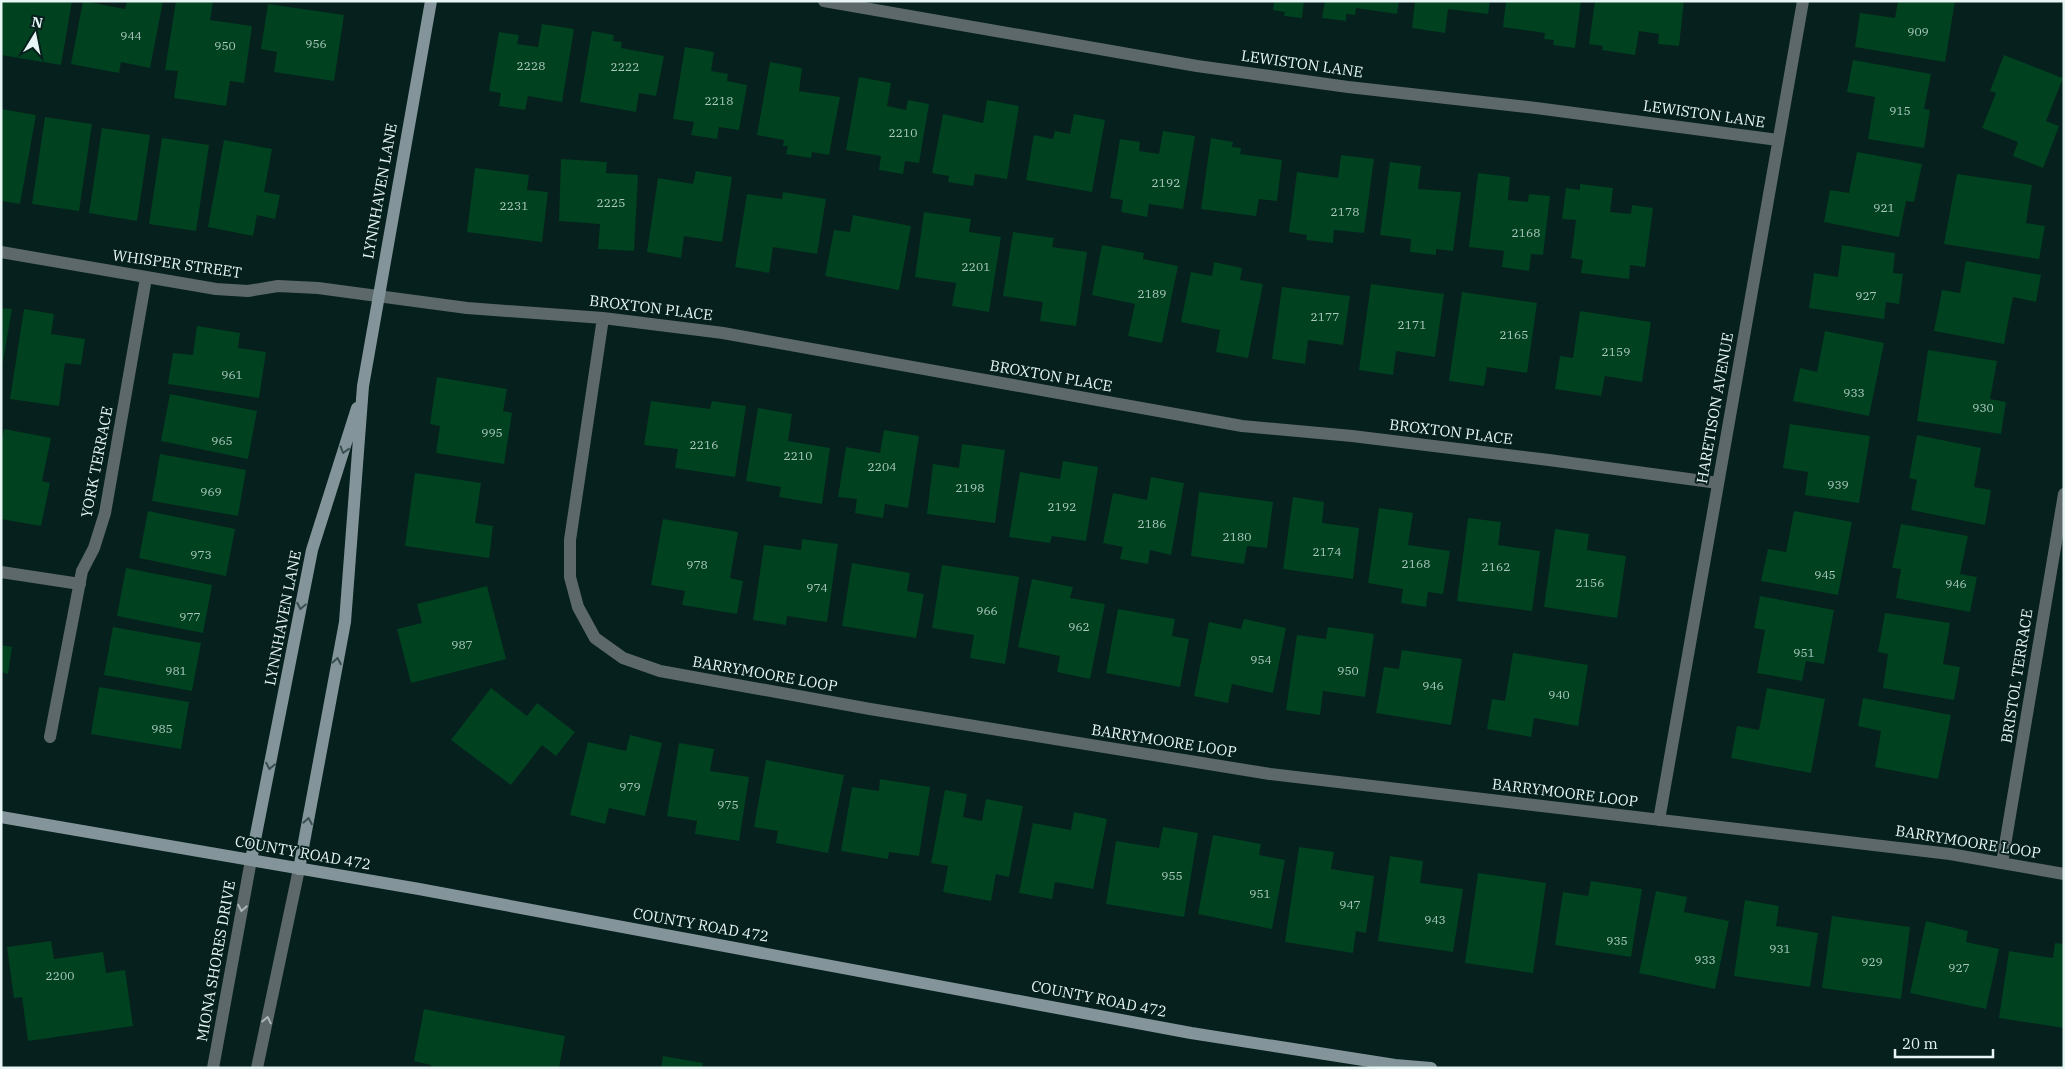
<svg xmlns="http://www.w3.org/2000/svg" width="2065" height="1069" viewBox="0 0 2065 1069" font-family="'IBM Plex Serif',serif">
	<style>
		.building { fill: #00411f }
		.lines { fill: none; stroke-linecap: round; stroke-linejoin: round }
		.street { stroke: #5d686b; stroke-width: 12 }
		.secondary { stroke: #83959a; stroke-width: 12 }
		.oneway { stroke: #384f4f }
		.oneway2 { stroke: #a9b6b6 }
		.labels { text-anchor: middle; stroke-width: 4; stroke-linejoin: round; paint-order: stroke }
		.number-label { font-size: 12px; fill: #adc9bf }
		.street-label { font-size: 15px; fill: #e7f6f4; stroke: #06201d }
	</style>
	<rect width="100%" height="100%" fill="#06201d"/>
	<!-- building -->
	<path class="building" d="M1,1H72L61,65L1,55Z
		M83,1L125,9L127,1H163L150,68L121,62L119,73L71,64Z
		M176,1L213,2L210,20L252,26L244,83L230,81L226,106L174,98L178,71L165,70Z
		M1274,1H1304L1302,18L1284,16L1285,12L1273,10Z
		M1325,1H1399L1397,14L1356,8L1355,15L1346,14V21L1322,18Z
		M1415,1H1490L1488,14L1448,9L1445,33L1412,28Z
		M1506,1H1581L1575,48L1553,45L1554,40L1544,39L1545,33L1503,27Z
		M1595,1H1684L1679,46L1658,44L1659,34L1639,31L1635,55L1602,50L1603,46L1589,44Z
		M1898,1H1955L1945,62L1855,47L1860,13L1895,18Z
		M268,4L344,15L334,81L274,72L277,52L261,49Z
		M542,24L574,29L562,102L528,96L525,110L499,106L501,93L489,91L499,32L519,35L517,44L538,47Z
		M592,31L614,35L613,41L622,42L621,48L664,56L656,96L639,93L636,112L580,102Z
		M685,47L714,52L711,71L728,74L727,81L747,85L739,130L719,127L717,139L691,135L694,122L673,119Z
		M2004,55L2063,78L2046,121L2059,126L2043,168L2013,156L2018,142L1982,128L1996,93L1990,91Z
		M1853,60L1931,74L1924,109L1930,110L1924,148L1868,139L1875,97L1847,92Z
		M770,62L802,68L799,91L840,97L829,155L812,152L811,158L786,154L788,146H783L784,140L757,135Z
		M859,77L891,83L887,106L906,110L908,100L929,104L919,163L905,161L903,174L879,170L881,156L846,150Z
		M987,100L1019,106L1007,179L975,174L973,186L948,182L949,176L932,173L943,114L983,123Z
		M1,109L36,115L20,204L1,201Z
		M1074,114L1105,120L1092,192L1026,180L1034,135L1053,139L1055,131L1070,134Z
		M45,117L92,124L79,211L32,204Z
		M102,128L150,135L137,221L89,213Z
		M1163,131L1195,136L1183,209L1149,204L1147,217L1121,212L1123,200L1110,198L1120,139L1140,142L1139,151L1159,154Z
		M162,138L209,145L196,231L149,224Z
		M1211,138L1233,142L1232,147L1241,148L1240,154L1282,160L1277,201L1259,199L1256,216L1201,209Z
		M224,140L272,149L264,192L280,195L275,219L257,215L253,236L208,227Z
		M1857,152L1922,164L1914,202L1906,201L1899,237L1824,222L1830,190L1849,193Z
		M1341,155L1374,159L1364,233L1334,230L1333,243L1306,240L1307,235L1289,232L1297,172L1338,178Z
		M561,159L607,162L606,173L638,175L634,251L598,249L600,224L559,221Z
		M1390,162L1421,166L1418,189L1461,192L1453,251L1436,249V255L1410,252L1411,239L1380,235Z
		M475,168L529,175L527,190L548,192L542,242L467,232Z
		M696,171L732,177L722,242L684,236L681,258L647,252L658,178L693,184Z
		M1478,173L1510,177L1508,200L1528,202L1529,194L1550,196L1543,255L1531,254L1529,271L1502,267L1504,251L1469,247Z
		M1957,174L2032,185L2026,223L2045,226L2039,259L1944,244Z
		M1580,184L1613,188L1610,212L1631,214L1632,205L1653,208L1645,267L1630,265L1629,279L1581,273L1583,260L1571,258L1576,220L1562,219L1566,188L1580,190Z
		M783,192L826,199L817,254L773,247L769,273L735,267L747,194L782,199Z
		M924,212L971,219L969,232L1001,237L989,312L952,306L956,283L915,277Z
		M853,215L911,226L899,290L825,276L834,230L850,232Z
		M1013,232L1054,238L1052,247L1087,252L1076,326L1040,321L1043,302L1003,296Z
		M1102,245L1144,253L1143,259L1178,266L1162,343L1128,336L1135,304L1092,295Z
		M1842,245L1895,253L1893,273L1903,274L1899,304L1886,302L1884,319L1809,308L1814,273L1838,277Z
		M1966,261L2041,275L2036,302L2013,297L2004,344L1934,331L1942,290L1960,293Z
		M1214,262L1242,268L1240,280L1263,284L1248,358L1216,352L1220,330L1181,322L1191,272L1212,276Z
		M1371,284L1444,294L1435,357L1396,351L1393,375L1359,370Z
		M1282,287L1350,296L1343,345L1308,340L1305,364L1272,359Z
		M1462,292L1537,303L1527,373L1487,367L1484,386L1449,381Z
		M1,308L12,309L2,367L1,366Z
		M24,309L54,314L51,334L85,339L81,365L65,363L59,406L10,399Z
		M1580,311L1651,322L1642,382L1605,376L1601,396L1555,389L1560,356L1573,358Z
		M197,326L240,333L238,348L266,352L259,398L168,384L173,353L193,355Z
		M1825,331L1884,343L1869,416L1793,401L1800,368L1817,372Z
		M1928,350L1997,361L1990,399L2006,402L2001,434L1917,421Z
		M437,377L507,389L503,411L512,413L504,464L436,453L440,426L430,424Z
		M170,394L257,411L248,459L161,441Z
		M651,401L710,409L712,401L746,406L735,477L675,468L678,449L644,445Z
		M758,408L792,414L788,441L830,448L822,504L779,497L781,487L746,481Z
		M1790,424L1870,436L1859,503L1805,495L1808,472L1783,468Z
		M4,429L51,438L42,481L50,483L41,526L1,519V442Z
		M884,430L919,436L908,508L885,504L883,518L855,513L857,499L838,497L846,447L880,453Z
		M1917,435L1981,448L1974,487L1991,490L1985,525L1911,510L1917,480L1909,478Z
		M962,444L1005,450L995,523L927,514L933,464L959,468Z
		M160,454L246,470L238,516L152,501Z
		M1063,461L1098,467L1086,541L1052,536L1050,543L1009,537L1020,472L1060,479Z
		M415,473L481,483L475,523L493,526L489,558L405,546Z
		M1151,477L1184,483L1171,555L1150,550L1148,564L1120,559L1123,547L1103,543L1113,493L1147,500Z
		M1199,492L1273,502L1267,548L1247,546L1244,564L1191,556Z
		M1293,497L1324,502L1322,523L1359,528L1353,579L1283,569Z
		M1379,508L1413,513L1408,545L1450,551L1443,594L1428,592L1426,607L1401,603L1403,589L1368,583Z
		M148,511L235,529L226,576L139,558Z
		M1794,511L1852,522L1838,595L1761,581L1768,549L1786,552Z
		M1468,518L1501,522L1498,545L1540,551L1532,611L1457,601Z
		M663,519L738,532L730,578L743,581L737,614L682,605L685,591L651,585Z
		M1901,524L1968,536L1960,574L1977,577L1970,612L1896,598L1901,569L1892,568Z
		M1555,529L1589,534L1587,550L1626,556L1617,618L1544,607Z
		M802,539L838,544L827,622L787,616L786,625L753,620L764,545L801,550Z
		M852,563L910,573L907,591L924,594L916,638L842,626Z
		M942,565L1019,577L1005,664L970,658L974,635L932,628Z
		M126,568L212,585L203,633L117,616Z
		M1032,579L1073,587L1070,598L1105,604L1090,679L1057,672L1060,656L1018,647Z
		M487,586L506,659L411,683L397,629L422,623L417,604Z
		M1760,596L1834,610L1824,664L1806,661L1802,681L1757,673L1765,630L1754,628Z
		M1118,609L1175,619L1172,636L1189,639L1180,687L1106,673Z
		M1885,613L1950,623L1943,664L1960,667L1954,700L1883,688L1888,654L1878,652Z
		M1244,619L1286,628L1273,693L1232,684L1228,703L1194,696L1209,622L1241,629Z
		M113,627L201,643L192,691L104,675Z
		M1328,627L1374,634L1365,697L1323,691L1320,715L1286,710L1297,635L1326,639Z
		M1,645L12,647L8,674L1,672Z
		M1402,650L1462,659L1451,725L1376,713L1384,667L1399,669Z
		M1513,653L1588,665L1578,726L1534,718L1531,737L1487,729L1492,699L1505,701Z
		M99,687L189,702L181,749L91,734Z
		M491,688L527,716L537,703L575,732L556,756L542,745L511,785L451,740Z
		M1767,688L1825,699L1811,773L1731,758L1737,726L1759,730Z
		M1863,698L1951,715L1938,779L1875,767L1881,731L1858,726Z
		M630,735L662,743L645,816L609,808L605,824L570,815L588,742L626,751Z
		M679,743L714,749L710,771L749,777L739,841L695,834L697,821L667,816Z
		M766,760L844,775L828,853L776,843L778,831L754,827Z
		M880,779L930,787L919,856L889,852L888,859L841,851L852,787L879,791Z
		M945,790L967,794L963,817L982,821L986,799L1023,806L1009,877L996,874L991,901L943,892L948,866L931,863Z
		M1074,812L1107,819L1093,889L1055,882L1052,899L1019,893L1033,823L1071,830Z
		M1163,827L1198,833L1184,917L1106,904L1116,841L1159,848Z
		M1213,835L1261,844L1259,855L1285,860L1272,929L1198,914Z
		M1299,847L1334,852L1331,869L1374,876L1366,933L1356,931L1353,953L1285,942Z
		M1390,856L1423,861L1420,883L1463,889L1453,952L1378,941Z
		M1478,873L1546,883L1533,973L1465,963Z
		M1591,881L1642,889L1631,957L1555,945L1563,892L1588,896Z
		M1656,891L1687,897L1684,912L1729,921L1715,989L1639,973Z
		M1745,900L1779,906L1776,926L1818,933L1810,987L1734,976Z
		M1832,916L1910,927L1901,999L1822,988Z
		M1926,921L1968,931L1966,942L1999,949L1986,1009L1910,993Z
		M51,941L54,959L103,952L106,973L125,970L133,1026L28,1041L22,997L14,998L7,947Z
		M2055,943L2064,944V1028L1999,1018L2009,951L2053,958Z
		M424,1009L565,1036L559,1068H431V1065L414,1061Z
		M663,1056L703,1063L702,1068H661Z"/>
	<g class="lines">
		<!-- street -->
		<path class="street" d="M824,1L1197,66L1348,87L1536,108L1778,140
			M1,252L216,289L248,291L278,286L318,288L467,308L603,318L723,333L1242,426L1352,436L1549,460L1718,483
			M603,318L570,540V577L578,607L595,638L623,658L660,671L870,709L1270,774L1950,854L2064,874
			M1,572L80,584
			M50,737L82,571L94,548L105,513L146,278
			M1659,820L1803,1
			M2002,863L2064,494
			M213,1068L251,860
			M257,1068L299,869"/>
		<!-- secondary -->
		<path class="secondary" d="M1,817L419,889L1191,1033L1395,1065L1431,1068
			M251,860L312,550L357,408
			M299,869L345,622L363,386L431,1"/>
	</g>
	<!-- one-way arrows -->
	<defs><path id="oneway-chevron" d="M-2-3.5L2.5 0L-2 3.5" fill="none" stroke-width="1.6" stroke-linecap="round" stroke-linejoin="round" transform="scale(1.25)"/></defs>
	<g class="oneway">
		<use href="#oneway-chevron" transform="translate(344 450) rotate(107)"/>
		<use href="#oneway-chevron" transform="translate(301 606) rotate(101)"/>
		<use href="#oneway-chevron" transform="translate(337 661) rotate(-80)"/>
		<use href="#oneway-chevron" transform="translate(270 766) rotate(101)"/>
		<use href="#oneway-chevron" transform="translate(308 821) rotate(-80)"/>
	</g>
	<g class="oneway2">
		<use href="#oneway-chevron" transform="translate(242 908) rotate(100)"/>
		<use href="#oneway-chevron" transform="translate(267 1020) rotate(-78)"/>
	</g>
	<g class="labels">
		<!-- number labels -->
		<g class="number-label">
			<text x="1918" y="36">909</text>
			<text x="131" y="40">944</text>
			<text x="316" y="48">956</text>
			<text x="225" y="50">950</text>
			<text x="531" y="70">2228</text>
			<text x="625" y="71">2222</text>
			<text x="719" y="105">2218</text>
			<text x="1900" y="115">915</text>
			<text x="903" y="137">2210</text>
			<text x="1166" y="187">2192</text>
			<text x="611" y="207">2225</text>
			<text x="514" y="210">2231</text>
			<text x="1884" y="212">921</text>
			<text x="1345" y="216">2178</text>
			<text x="1526" y="237">2168</text>
			<text x="976" y="271">2201</text>
			<text x="1152" y="298">2189</text>
			<text x="1866" y="300">927</text>
			<text x="1325" y="321">2177</text>
			<text x="1412" y="329">2171</text>
			<text x="1514" y="339">2165</text>
			<text x="1616" y="356">2159</text>
			<text x="232" y="379">961</text>
			<text x="1854" y="397">933</text>
			<text x="1983" y="412">930</text>
			<text x="492" y="437">995</text>
			<text x="222" y="445">965</text>
			<text x="704" y="449">2216</text>
			<text x="798" y="460">2210</text>
			<text x="882" y="471">2204</text>
			<text x="1838" y="489">939</text>
			<text x="970" y="492">2198</text>
			<text x="211" y="496">969</text>
			<text x="1062" y="511">2192</text>
			<text x="1152" y="528">2186</text>
			<text x="1237" y="541">2180</text>
			<text x="1327" y="556">2174</text>
			<text x="201" y="559">973</text>
			<text x="1416" y="568">2168</text>
			<text x="697" y="569">978</text>
			<text x="1496" y="571">2162</text>
			<text x="1825" y="579">945</text>
			<text x="1590" y="587">2156</text>
			<text x="1956" y="588">946</text>
			<text x="817" y="592">974</text>
			<text x="987" y="615">966</text>
			<text x="190" y="621">977</text>
			<text x="1079" y="631">962</text>
			<text x="462" y="649">987</text>
			<text x="1804" y="657">951</text>
			<text x="1261" y="664">954</text>
			<text x="176" y="675">981</text>
			<text x="1348" y="675">950</text>
			<text x="1433" y="690">946</text>
			<text x="1559" y="699">940</text>
			<text x="162" y="733">985</text>
			<text x="630" y="791">979</text>
			<text x="728" y="809">975</text>
			<text x="1172" y="880">955</text>
			<text x="1260" y="898">951</text>
			<text x="1350" y="909">947</text>
			<text x="1435" y="924">943</text>
			<text x="1617" y="945">935</text>
			<text x="1780" y="953">931</text>
			<text x="1705" y="964">933</text>
			<text x="1872" y="966">929</text>
			<text x="1959" y="972">927</text>
			<text x="60" y="980">2200</text>
		</g>
		<!-- street labels -->
		<g class="street-label">
			<text transform="translate(1302 64) rotate(8)" y="5">LEWISTON LANE</text>
			<text transform="translate(1704 114) rotate(8)" y="5">LEWISTON LANE</text>
			<text transform="translate(380 191) rotate(-80)" y="5">LYNNHAVEN LANE</text>
			<text transform="translate(177 264) rotate(8)" y="5">WHISPER STREET</text>
			<text transform="translate(651 308) rotate(7)" y="5">BROXTON PLACE</text>
			<text transform="translate(1051 376) rotate(10)" y="5">BROXTON PLACE</text>
			<text transform="translate(1715 408) rotate(-80)" y="5">HARETISON AVENUE</text>
			<text transform="translate(1451 432) rotate(7)" y="5">BROXTON PLACE</text>
			<text transform="translate(97 462) rotate(-79)" y="5">YORK TERRACE</text>
			<text transform="translate(283 618) rotate(-79)" y="5">LYNNHAVEN LANE</text>
			<text transform="translate(765 674) rotate(10)" y="5">BARRYMOORE LOOP</text>
			<text transform="translate(2017 676) rotate(-81)" y="5">BRISTOL TERRACE</text>
			<text transform="translate(1164 741) rotate(9)" y="5">BARRYMOORE LOOP</text>
			<text transform="translate(1565 793) rotate(7)" y="5">BARRYMOORE LOOP</text>
			<text transform="translate(1968 842) rotate(9)" y="5">BARRYMOORE LOOP</text>
			<text transform="translate(303 853) rotate(10)" y="5">COUNTY ROAD 472</text>
			<text transform="translate(701 925) rotate(10)" y="5">COUNTY ROAD 472</text>
			<text transform="translate(216 961) rotate(-80)" y="5">MIONA SHORES DRIVE</text>
			<text transform="translate(1099 999) rotate(11)" y="5">COUNTY ROAD 472</text>
		</g>
	</g>
	<!-- border -->
	<rect width="2065" height="1069" fill="none" stroke="#e7f6f4" stroke-width="5"/>
	<!-- north arrow -->
	<g transform="translate(35 35) rotate(10)" stroke="#06201d" stroke-width="4" paint-order="stroke">
	<path d="M0-4L9 19L0 12L-9 19Z" fill="#e7f6f4"/>
	<text y="-8" font-size="14" font-weight="bold" text-anchor="middle" fill="#e7f6f4">N</text>
	</g>
	<!-- scale -->
	<path d="M1895 1049v8h98v-8" fill="none" stroke="#e7f6f4" stroke-width="2.5"/>
	<text x="1902" y="1049" font-size="15" fill="#e7f6f4" stroke="#06201d" stroke-width="4" paint-order="stroke">20 m</text>
</svg>
